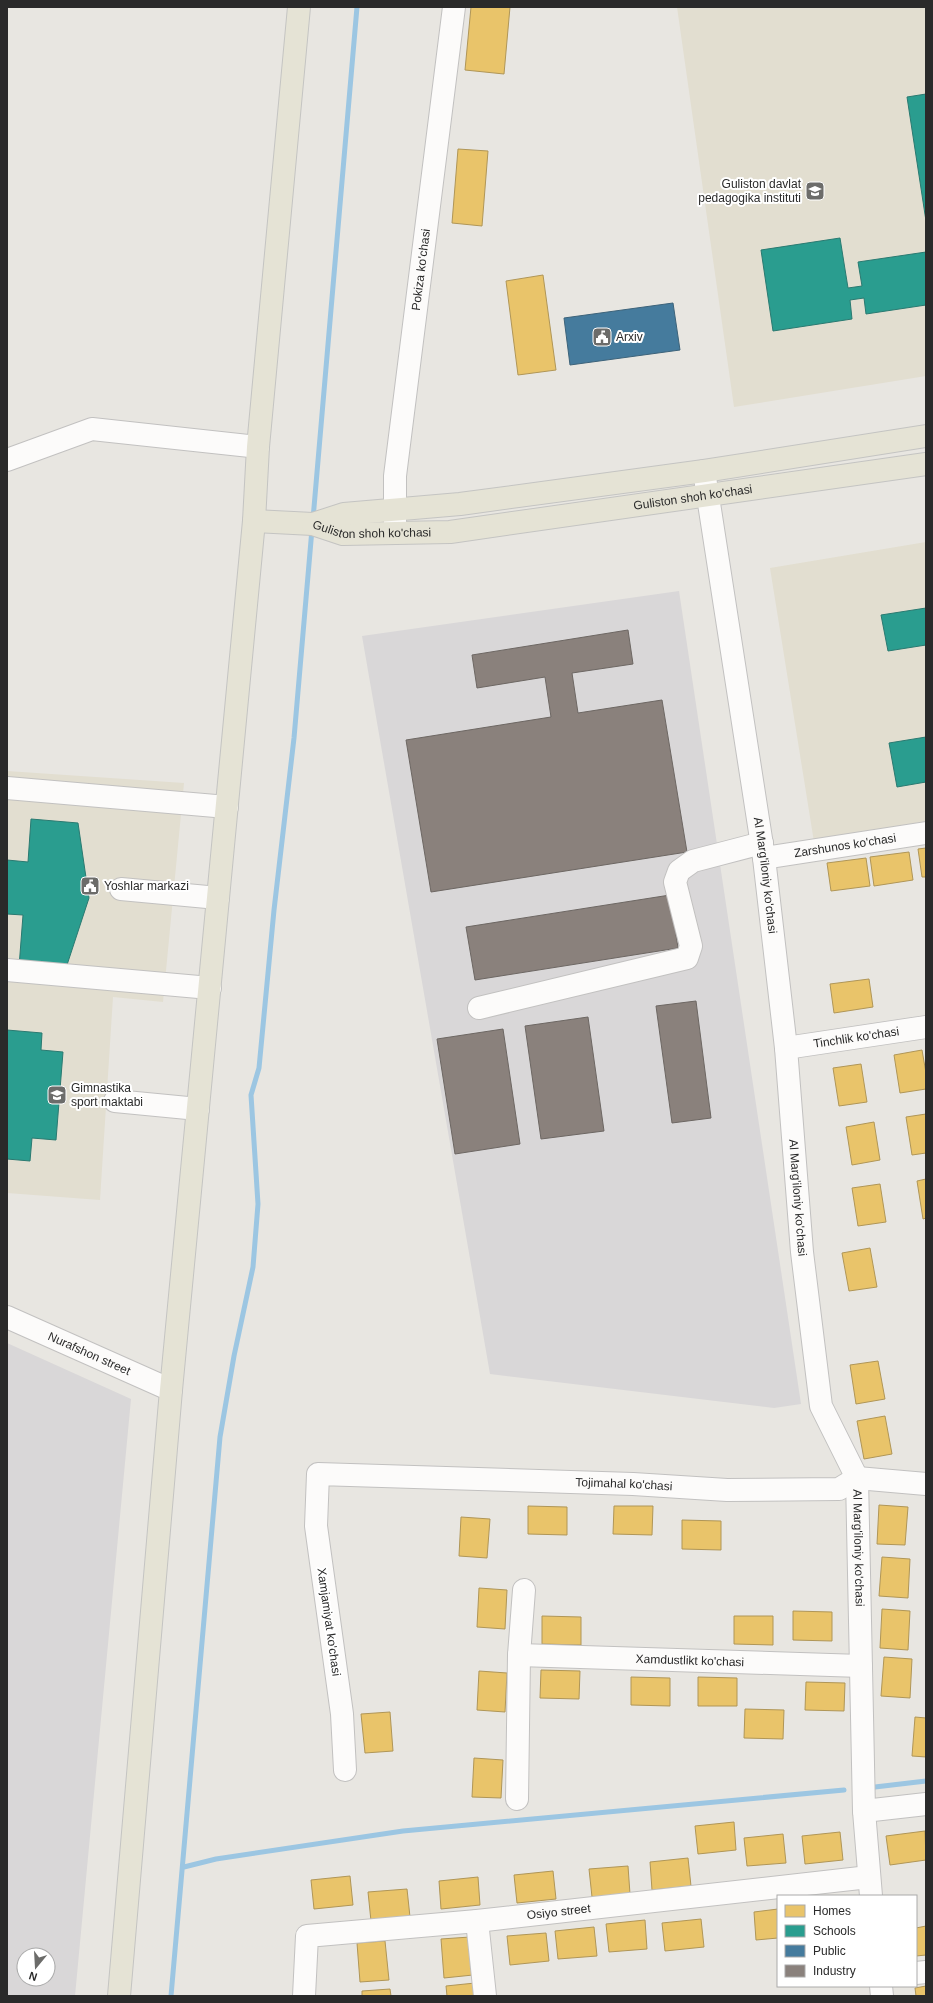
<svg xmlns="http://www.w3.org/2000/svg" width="933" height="2003" viewBox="0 0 933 2003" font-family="Helvetica,sans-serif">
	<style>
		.industrial { fill: #d9d7d8; fill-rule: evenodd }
		.education { fill: #e2ded0 }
		.homes { fill: #e9c46a; stroke: #b09657 }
		.schools { fill: #2a9d8f; stroke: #2a7a71 }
		.public { fill: #457b9d; stroke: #3d637a }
		.industry { fill: #8a817c; stroke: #6d6763 }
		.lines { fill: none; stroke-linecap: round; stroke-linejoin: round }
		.stream { stroke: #9cc6e2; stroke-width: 5 }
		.minor-casing { stroke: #c2c1c0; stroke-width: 24 }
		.major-casing { stroke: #c4c4c2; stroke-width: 24 }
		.minor { stroke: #fcfbfa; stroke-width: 22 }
		.major { stroke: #e5e3d5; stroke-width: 22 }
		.labels { text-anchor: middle; stroke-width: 4; stroke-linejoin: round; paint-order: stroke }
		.poi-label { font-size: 12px; fill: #2a2a2a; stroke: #fff; text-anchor: start }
		.street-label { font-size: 12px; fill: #2a2a2a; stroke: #fff }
	</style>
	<rect width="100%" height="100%" fill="#e8e6e1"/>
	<!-- industrial -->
	<path class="industrial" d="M679,591L801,1404L774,1408L490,1374L362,636Z
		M7,1343L131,1399L75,1996H7ZM24,1955H48V1979H24Z"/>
	<!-- education -->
	<path class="education" d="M677,7H926V376L734,407Z
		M926,542V821L814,842L770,568Z
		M7,771L184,783L163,1002L113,997L100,1200L7,1193Z"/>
	<!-- homes -->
	<path class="homes" d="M471,7H510L504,74L465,70Z
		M458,149L488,151L482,226L452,223Z
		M543,275L556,370L518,375L506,281Z
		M926,848V877H922L918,849Z
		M909,852L913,880L874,886L870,857Z
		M866,858L870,886L831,891L827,863Z
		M869,979L873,1007L834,1013L830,984Z
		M922,1050L926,1073V1089L900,1093L894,1055Z
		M861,1064L867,1102L839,1106L833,1068Z
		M926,1114V1153L912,1155L906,1117Z
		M874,1122L880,1160L852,1165L846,1127Z
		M926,1179V1218L923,1219L917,1181Z
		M880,1184L886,1222L858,1226L852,1188Z
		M870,1248L877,1287L849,1291L842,1253Z
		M878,1361L885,1399L856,1404L850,1365Z
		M885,1416L892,1454L864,1459L857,1421Z
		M879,1505L908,1507L905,1545L877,1544Z
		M528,1506L567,1507V1535L528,1534Z
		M614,1506H653L652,1535L613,1534Z
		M461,1517L490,1519L487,1558L459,1556Z
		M682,1520L721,1521V1550L682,1549Z
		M882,1557L910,1559L908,1598L879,1596Z
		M479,1588L507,1590L505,1629L477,1627Z
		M882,1609L910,1611L908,1650L880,1648Z
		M793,1611L832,1612V1641L793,1640Z
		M542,1616L581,1617V1645L542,1644Z
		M734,1616H773V1645L734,1644Z
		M884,1657L912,1659L910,1698L881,1696Z
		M541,1670L580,1671L579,1699L540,1698Z
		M479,1671L507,1673L505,1712L477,1710Z
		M631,1677L670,1678V1706L631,1705Z
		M698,1677L737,1678V1706H698Z
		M806,1682L845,1683L844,1711L805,1710Z
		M745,1709L784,1710L783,1739L744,1738Z
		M390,1712L393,1751L365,1753L361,1714Z
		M915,1717L926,1718V1757L912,1756Z
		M474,1758L503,1760L501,1798L472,1797Z
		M734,1822L736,1850L698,1854L695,1826Z
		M925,1831L926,1860L890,1865L886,1836Z
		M840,1832L843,1860L805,1864L802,1836Z
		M783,1834L786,1863L747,1866L744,1838Z
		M688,1858L691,1886L652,1890L650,1862Z
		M628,1866L630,1894L592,1897L589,1869Z
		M553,1871L556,1899L517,1903L514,1875Z
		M350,1876L353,1905L314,1909L311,1880Z
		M478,1877L480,1905L441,1909L439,1881Z
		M407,1889L410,1917L371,1921L368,1892Z
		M778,1909V1938L756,1940L754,1912Z
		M701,1919L704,1947L665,1951L662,1923Z
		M645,1920L647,1949L609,1952L606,1924Z
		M926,1926V1955L916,1956V1928Z
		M594,1927L597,1956L558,1959L555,1931Z
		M546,1933L549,1961L510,1965L507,1936Z
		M470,1937L473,1975L444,1978L441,1939Z
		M385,1941L389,1980L360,1982L357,1943Z
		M475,1983L476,1996H447L446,1986Z
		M926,1986V1996H916L915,1988Z
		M390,1989L391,1996H362V1991Z"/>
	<!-- schools -->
	<path class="schools" d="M926,94V221L907,97Z
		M840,238L848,288L862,286L858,262L926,252V305L866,314L864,298L850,300L852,319L773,331L761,250Z
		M926,608V645L888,651L881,615Z
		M926,737V782L897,787L889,743Z
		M31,819L78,823L89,898L65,971L19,967L23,915L7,914V860L28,862Z
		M7,1030L42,1033L41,1050L63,1052L56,1140L32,1138L30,1161L7,1159Z"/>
	<!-- public -->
	<path class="public" d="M673,303L680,350L570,365L564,318Z"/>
	<!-- industry -->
	<path class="industry" d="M628,630L633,664L572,673L578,713L662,700L687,852L431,892L406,740L551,717L545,677L477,688L472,655Z
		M670,895L678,948L475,980L466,927Z
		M696,1001L711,1118L672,1123L656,1006Z
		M588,1017L604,1131L541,1139L525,1026Z
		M503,1029L520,1144L455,1154L437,1039Z"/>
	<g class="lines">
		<!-- stream -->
		<path class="stream" d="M313,519L357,7
			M875,1787L926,1781
			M184,1867L216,1859L403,1831L844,1790
			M171,1996L220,1437L234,1356L253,1267L258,1204L251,1095L259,1068L274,910L294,738L312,529"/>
		<defs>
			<g id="minor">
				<path d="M7,460L92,429L258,447"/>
				<path id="s1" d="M704,471L764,858L786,1048L802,1252L821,1406L857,1478L864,1811L871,1896"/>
				<path id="s2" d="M395,533V476L454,7"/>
				<path d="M7,788L227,807"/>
				<path id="s3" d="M764,858L926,833"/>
				<path d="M121,889L218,898"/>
				<path d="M7,970L210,988"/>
				<path d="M479,1008L687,958L691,946L675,882L679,871L693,861L762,843"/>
				<path id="s4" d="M786,1048L926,1027"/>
				<path d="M115,1101L198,1109"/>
				<path id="s5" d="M7,1317L171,1390"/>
				<path id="s6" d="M519,1655L861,1666"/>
				<path id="s7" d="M345,1770L342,1714L316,1526L318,1474L633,1484L727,1490L839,1489L857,1478L926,1484"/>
				<path d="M517,1799L519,1655L524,1590"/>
				<path d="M864,1811L926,1804"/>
				<path d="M477,1921L485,1996"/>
				<path d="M916,1973L926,1972"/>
				<path d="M881,1986L882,1996"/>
				<path id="s8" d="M304,1996L307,1936L477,1921L869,1877"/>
			</g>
			<g id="major">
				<path id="s9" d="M254,521L313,524L343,534L450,532L926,464"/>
				<path d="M313,524L344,514L460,504L704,471L926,436"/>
				<path d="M119,1996L171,1390L254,521L258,447L299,7"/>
			</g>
		</defs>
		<!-- minor casing -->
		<use href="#minor" class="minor-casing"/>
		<!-- major casing -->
		<use href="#major" class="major-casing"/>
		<!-- minor -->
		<use href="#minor" class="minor"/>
		<!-- major -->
		<use href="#major" class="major"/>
	</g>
	<!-- icons -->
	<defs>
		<symbol id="university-square" viewBox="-11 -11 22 22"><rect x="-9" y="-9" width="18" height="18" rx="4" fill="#6c6c6a" stroke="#fff"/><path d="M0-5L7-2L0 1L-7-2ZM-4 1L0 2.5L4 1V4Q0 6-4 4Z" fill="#fff"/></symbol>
		<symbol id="civic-square" viewBox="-11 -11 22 22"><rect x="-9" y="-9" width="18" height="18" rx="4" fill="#6c6c6a" stroke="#fff"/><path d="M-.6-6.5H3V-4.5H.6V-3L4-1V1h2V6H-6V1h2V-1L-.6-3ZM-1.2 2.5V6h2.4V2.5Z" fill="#fff"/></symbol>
		<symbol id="school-square" viewBox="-11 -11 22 22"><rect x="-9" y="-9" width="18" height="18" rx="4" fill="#6c6c6a" stroke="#fff"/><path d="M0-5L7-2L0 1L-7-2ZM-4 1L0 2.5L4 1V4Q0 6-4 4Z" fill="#fff"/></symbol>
	</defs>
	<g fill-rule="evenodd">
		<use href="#university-square" x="804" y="180" width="22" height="22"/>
		<use href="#civic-square" x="591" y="326" width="22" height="22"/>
		<use href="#civic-square" x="79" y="875" width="22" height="22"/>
		<use href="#school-square" x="46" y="1084" width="22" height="22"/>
	</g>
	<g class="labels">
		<!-- poi labels -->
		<g class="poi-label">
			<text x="801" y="188" text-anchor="end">Guliston davlat<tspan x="801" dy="14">pedagogika instituti</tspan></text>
			<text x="616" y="341">Arxiv</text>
			<text x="104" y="890">Yoshlar markazi</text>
			<text x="71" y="1092">Gimnastika<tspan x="71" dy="14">sport maktabi</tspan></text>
		</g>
		<!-- street labels -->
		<g class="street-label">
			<text dy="4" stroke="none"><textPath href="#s2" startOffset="265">Pokiza ko'chasi</textPath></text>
			<text dy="4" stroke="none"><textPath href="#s9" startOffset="443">Guliston shoh ko'chasi</textPath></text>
			<text dy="4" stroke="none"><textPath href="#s9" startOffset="119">Guliston shoh ko'chasi</textPath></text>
			<text dy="4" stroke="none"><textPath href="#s3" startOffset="82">Zarshunos ko'chasi</textPath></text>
			<text dy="4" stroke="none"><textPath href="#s1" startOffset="409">Al Marg'iloniy ko'chasi</textPath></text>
			<text dy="4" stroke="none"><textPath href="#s4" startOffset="71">Tinchlik ko'chasi</textPath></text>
			<text dy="4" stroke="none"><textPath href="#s1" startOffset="733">Al Marg'iloniy ko'chasi</textPath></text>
			<text dy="4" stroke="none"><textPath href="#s5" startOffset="90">Nurafshon street</textPath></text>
			<text dy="4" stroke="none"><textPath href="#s7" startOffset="604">Tojimahal ko'chasi</textPath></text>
			<text dy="4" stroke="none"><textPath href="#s1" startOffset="1093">Al Marg'iloniy ko'chasi</textPath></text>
			<text transform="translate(329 1622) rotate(82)" y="4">Xamjamiyat ko'chasi</text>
			<text dy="4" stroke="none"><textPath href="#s6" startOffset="171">Xamdustlikt ko'chasi</textPath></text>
			<text dy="4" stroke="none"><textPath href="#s8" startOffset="313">Osiyo street</textPath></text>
		</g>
	</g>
	<!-- border -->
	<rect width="933" height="2003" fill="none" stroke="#2a2a2a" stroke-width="16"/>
	<!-- legend -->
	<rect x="777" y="1895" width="140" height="92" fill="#ffffff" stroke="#aaaaaa"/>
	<rect x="785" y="1905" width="20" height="12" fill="#e9c46a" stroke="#aaaaaa"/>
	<text x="813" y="1915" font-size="12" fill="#2a2a2a">Homes</text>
	<rect x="785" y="1925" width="20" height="12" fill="#2a9d8f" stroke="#aaaaaa"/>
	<text x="813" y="1935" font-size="12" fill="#2a2a2a">Schools</text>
	<rect x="785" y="1945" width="20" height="12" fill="#457b9d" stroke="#aaaaaa"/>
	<text x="813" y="1955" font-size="12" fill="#2a2a2a">Public</text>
	<rect x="785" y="1965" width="20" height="12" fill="#8a817c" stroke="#aaaaaa"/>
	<text x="813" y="1975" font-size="12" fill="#2a2a2a">Industry</text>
	<!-- north arrow -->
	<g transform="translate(36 1967) rotate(198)"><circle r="19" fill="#ffffff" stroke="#aaaaaa"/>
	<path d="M0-3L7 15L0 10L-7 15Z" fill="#6c6c6a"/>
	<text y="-6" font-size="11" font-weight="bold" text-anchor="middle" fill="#2a2a2a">N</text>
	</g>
</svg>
